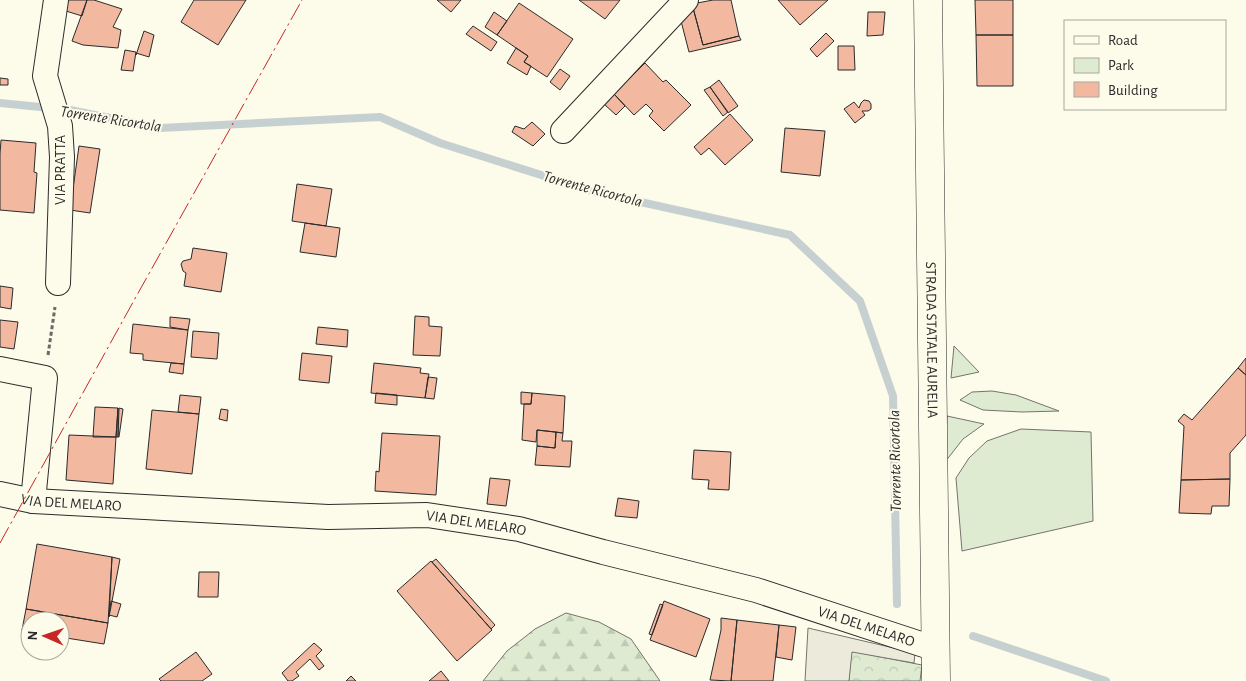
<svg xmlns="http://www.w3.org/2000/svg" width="1246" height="681" viewBox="0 0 1246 681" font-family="'Alegreya Sans',sans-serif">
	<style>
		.green { fill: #deebd1; stroke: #74746e }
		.forest { fill: url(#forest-firs); stroke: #74746e }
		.park { fill: url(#park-crowns); stroke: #74746e }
		.parking { fill: #eceadb; stroke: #74746e }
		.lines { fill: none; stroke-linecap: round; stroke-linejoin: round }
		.stream { stroke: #c7d0d0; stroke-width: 8 }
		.building { fill: #f2b8a0; stroke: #2b2b2b }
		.street-casing { stroke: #2b2b2b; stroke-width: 26 }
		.primary-casing { stroke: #2b2b2b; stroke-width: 29 }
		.path { stroke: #6a6964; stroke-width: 3; stroke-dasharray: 4 2.5; stroke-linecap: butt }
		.street { stroke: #fdfbea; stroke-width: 24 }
		.primary { stroke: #fdfbea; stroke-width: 28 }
		.power { stroke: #c62828; stroke-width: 1; stroke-dasharray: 18 4 2.5 4; stroke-linecap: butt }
		.labels { text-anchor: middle; stroke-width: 4; stroke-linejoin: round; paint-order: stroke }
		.street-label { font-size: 15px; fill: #2b2b2b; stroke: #fdfbea }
		.water-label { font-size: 16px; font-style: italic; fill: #2b2b2b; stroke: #fdfbea }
	</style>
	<defs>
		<pattern id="forest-firs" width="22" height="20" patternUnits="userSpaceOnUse" patternTransform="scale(1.25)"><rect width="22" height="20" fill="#deebd1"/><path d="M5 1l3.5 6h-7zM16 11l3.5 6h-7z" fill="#bfcab4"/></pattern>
		<pattern id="park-crowns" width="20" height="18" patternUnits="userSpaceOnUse" patternTransform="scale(1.25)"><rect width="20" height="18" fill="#deebd1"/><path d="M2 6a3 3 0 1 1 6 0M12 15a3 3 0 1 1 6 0" fill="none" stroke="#bfcab4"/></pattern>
	</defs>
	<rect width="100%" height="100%" fill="#fdfbea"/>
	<!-- green -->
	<path class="green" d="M954,346L979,372L951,378Z
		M992,391L1016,395L1059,411L1022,412L983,410L960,400L972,392Z
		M947,416L984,424L963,439L945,462Z
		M1021,429L1091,432L1093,521L962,551L956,478L969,458L987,441Z"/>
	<!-- forest -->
	<path class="forest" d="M566,613L599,622L631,639L660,681H483L507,651L535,629Z"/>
	<!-- park -->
	<path class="park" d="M851,651L922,665L920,681H849Z"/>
	<!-- parking -->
	<path class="parking" d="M808,628L915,653L914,663L852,652L849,681H805Z"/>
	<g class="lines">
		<!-- stream -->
		<path class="stream" d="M0,103L70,110L160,128L380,117L440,143L595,192L790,235L860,301L893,396L897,604
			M973,636L1106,681"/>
	</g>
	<!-- building -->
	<path class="building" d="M68,0H87L82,16L66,11Z
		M87,0H94L122,9L113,27L121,30L118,48L83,45L72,41Z
		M194,0H246L218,45L181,22Z
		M437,0H461L451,12Z
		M579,0H620L605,19Z
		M713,0H731L739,36L703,45L692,4Z
		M778,0H828L800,25Z
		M975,0H1013V35H976Z
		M519,3L573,39L547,77L524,62L528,56L497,35Z
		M692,4L703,45L739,36L741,40L689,52L681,21Z
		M494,12L507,21L497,35L485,27Z
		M868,12H885L883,35L867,36Z
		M473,26L497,42L491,51L466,34Z
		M144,31L154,35L149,57L136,53V55Z
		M826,33L834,41L817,57L810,49Z
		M976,35H1013V86H977Z
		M838,46H854L855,70H838Z
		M516,48L528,56L524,62L531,66L527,75L507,63Z
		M125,50L136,52L133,71L121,70Z
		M645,63L663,82L666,80L691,105L664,131L649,116L653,111L646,104L634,115L614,94Z
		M560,69L570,76L560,90L550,82Z
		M0,78L8,79V85H0Z
		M719,80L738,106L728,113L710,87Z
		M710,87L728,112L723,116L704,90Z
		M614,94L625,106L616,115L604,104Z
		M864,100L869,101L871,104V109L868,111H862L865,115L855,123L844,109L854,102L859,108L861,103Z
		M730,114L753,140L725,165L709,148L701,155L694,147Z
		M532,122L545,134L533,146L512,132L515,126L524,129Z
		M785,128L825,131L820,176L781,172Z
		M1,140L36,143L34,172L37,173L34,213L0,210V154Z
		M79,146L100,149L90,213L70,210Z
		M297,184L332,189L326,226L292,221Z
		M305,223L340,228L336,257L300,252Z
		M193,248L227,253L221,292L184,286L186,273L183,271L181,264L183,261L191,259Z
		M0,286L13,288L11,309L0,307Z
		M415,316L429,317V326L442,327L440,356L413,355Z
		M170,317L190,319L188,330L170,327Z
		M0,320L18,322L14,349L0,347Z
		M133,324L188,330L184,364L143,360V354L130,353Z
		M318,327L348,330L347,347L316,344Z
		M193,331L219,333L217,359L191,357Z
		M302,353L332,356L329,383L299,380Z
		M1246,358V375L1238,368Z
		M171,363L184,364L183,374L169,372Z
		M374,363L421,368L420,373L429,374L425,398L371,393Z
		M1238,368L1246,375V435L1230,453V479L1181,480L1184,426L1178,421L1184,414L1192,420Z
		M428,377L437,378L434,399L425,398Z
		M521,392L532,393L531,404H521Z
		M376,393L397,395V405L375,403Z
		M532,393L565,396L563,433L537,430L536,442L522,440L524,404H531Z
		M180,395L201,397L199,414L178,412Z
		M95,407L118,408L116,437H93Z
		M118,408V437H116Z
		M119,408L123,409L119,437H118Z
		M221,409L228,410L227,421L219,419Z
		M152,410L199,414L192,474L146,469Z
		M537,430L556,432L555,448L537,446Z
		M556,432L563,433L562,441H572L570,467L535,465L537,446L555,448Z
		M382,433L440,436L436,495L375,491L376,471L379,472Z
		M69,435L116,437L113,484L66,480Z
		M694,450L731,452L729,490L708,489L709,480L692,479Z
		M490,478L510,480L506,506L487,504Z
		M1230,479L1229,506H1212L1211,514L1179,513L1181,480Z
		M618,498L639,501L637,518L615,516Z
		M37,544L112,557L108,623L26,609Z
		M112,557L120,559L109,617Z
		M436,559L495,625L491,629L432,562Z
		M431,561L492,630L457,661L397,591Z
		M199,572H219L218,597H198Z
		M111,601L121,604L117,617L109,615Z
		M664,601L710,619L696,657L650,640Z
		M660,604L663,605L652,635L649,634Z
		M26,609L108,623L104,644L60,637V621H30V631L22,630Z
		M721,618L737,620L731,681L710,680L721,630Z
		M737,620L779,625L773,681H731Z
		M779,625L796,627L792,660L776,657Z
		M314,643L322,650L316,656L324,666L319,670L310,659L296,672L299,676L292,681H288L282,673Z
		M196,652L212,674L202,681H161L159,679Z
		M441,671L449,681H429Z
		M351,676L356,681H346Z"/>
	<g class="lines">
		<defs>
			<g id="street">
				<path d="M56,0L45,76L60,126L62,157L58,283"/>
				<path d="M563,131L686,0"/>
				<path d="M0,369L45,378L33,501"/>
				<path id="s1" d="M0,494L33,501L328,517L427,515L519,529L603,552L756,590L936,649"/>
			</g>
			<g id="primary">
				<path id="s2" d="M928,0L936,681"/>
			</g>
		</defs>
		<!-- street casing -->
		<use href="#street" class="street-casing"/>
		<!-- primary casing -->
		<use href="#primary" class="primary-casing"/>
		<!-- path -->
		<path class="path" d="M48,355L55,307"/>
		<!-- street -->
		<use href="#street" class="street"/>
		<!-- primary -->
		<use href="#primary" class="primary"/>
		<!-- power -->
		<path class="power" d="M0,543L132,304L302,0"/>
	</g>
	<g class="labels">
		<!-- street labels -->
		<g class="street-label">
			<text transform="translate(60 170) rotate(-90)" y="5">VIA PRATTA</text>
			<text dy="5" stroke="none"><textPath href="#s2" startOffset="340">STRADA STATALE AURELIA</textPath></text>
			<text dy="5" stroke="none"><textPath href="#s1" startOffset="72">VIA DEL MELARO</textPath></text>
			<text dy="5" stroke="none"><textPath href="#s1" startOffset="478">VIA DEL MELARO</textPath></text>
			<text dy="5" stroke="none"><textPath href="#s1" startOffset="882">VIA DEL MELARO</textPath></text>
		</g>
		<!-- water labels -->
		<g class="water-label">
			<text transform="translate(111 118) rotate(9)" y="6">Torrente Ricortola</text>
			<text transform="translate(593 188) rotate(15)" y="6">Torrente Ricortola</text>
			<text transform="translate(894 461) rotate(-91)" y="6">Torrente Ricortola</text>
		</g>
	</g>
	<!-- legend -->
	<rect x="1064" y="20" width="162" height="90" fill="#fdfbea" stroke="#a9a89e"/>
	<rect x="1074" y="36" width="25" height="8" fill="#fdfbea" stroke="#a9a89e"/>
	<text x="1108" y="45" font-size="15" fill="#2b2b2b">Road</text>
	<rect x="1074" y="58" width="25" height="15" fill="#deebd1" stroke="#a9a89e"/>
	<text x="1108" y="70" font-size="15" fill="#2b2b2b">Park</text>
	<rect x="1074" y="82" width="25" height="15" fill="#f2b8a0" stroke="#a9a89e"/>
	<text x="1108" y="95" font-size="15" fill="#2b2b2b">Building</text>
	<!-- north arrow -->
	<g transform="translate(45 636) rotate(272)"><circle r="24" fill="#fdfbea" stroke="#a9a89e"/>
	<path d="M0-4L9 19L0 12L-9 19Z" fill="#c62828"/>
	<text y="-8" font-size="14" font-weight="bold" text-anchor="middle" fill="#2b2b2b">N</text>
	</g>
</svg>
